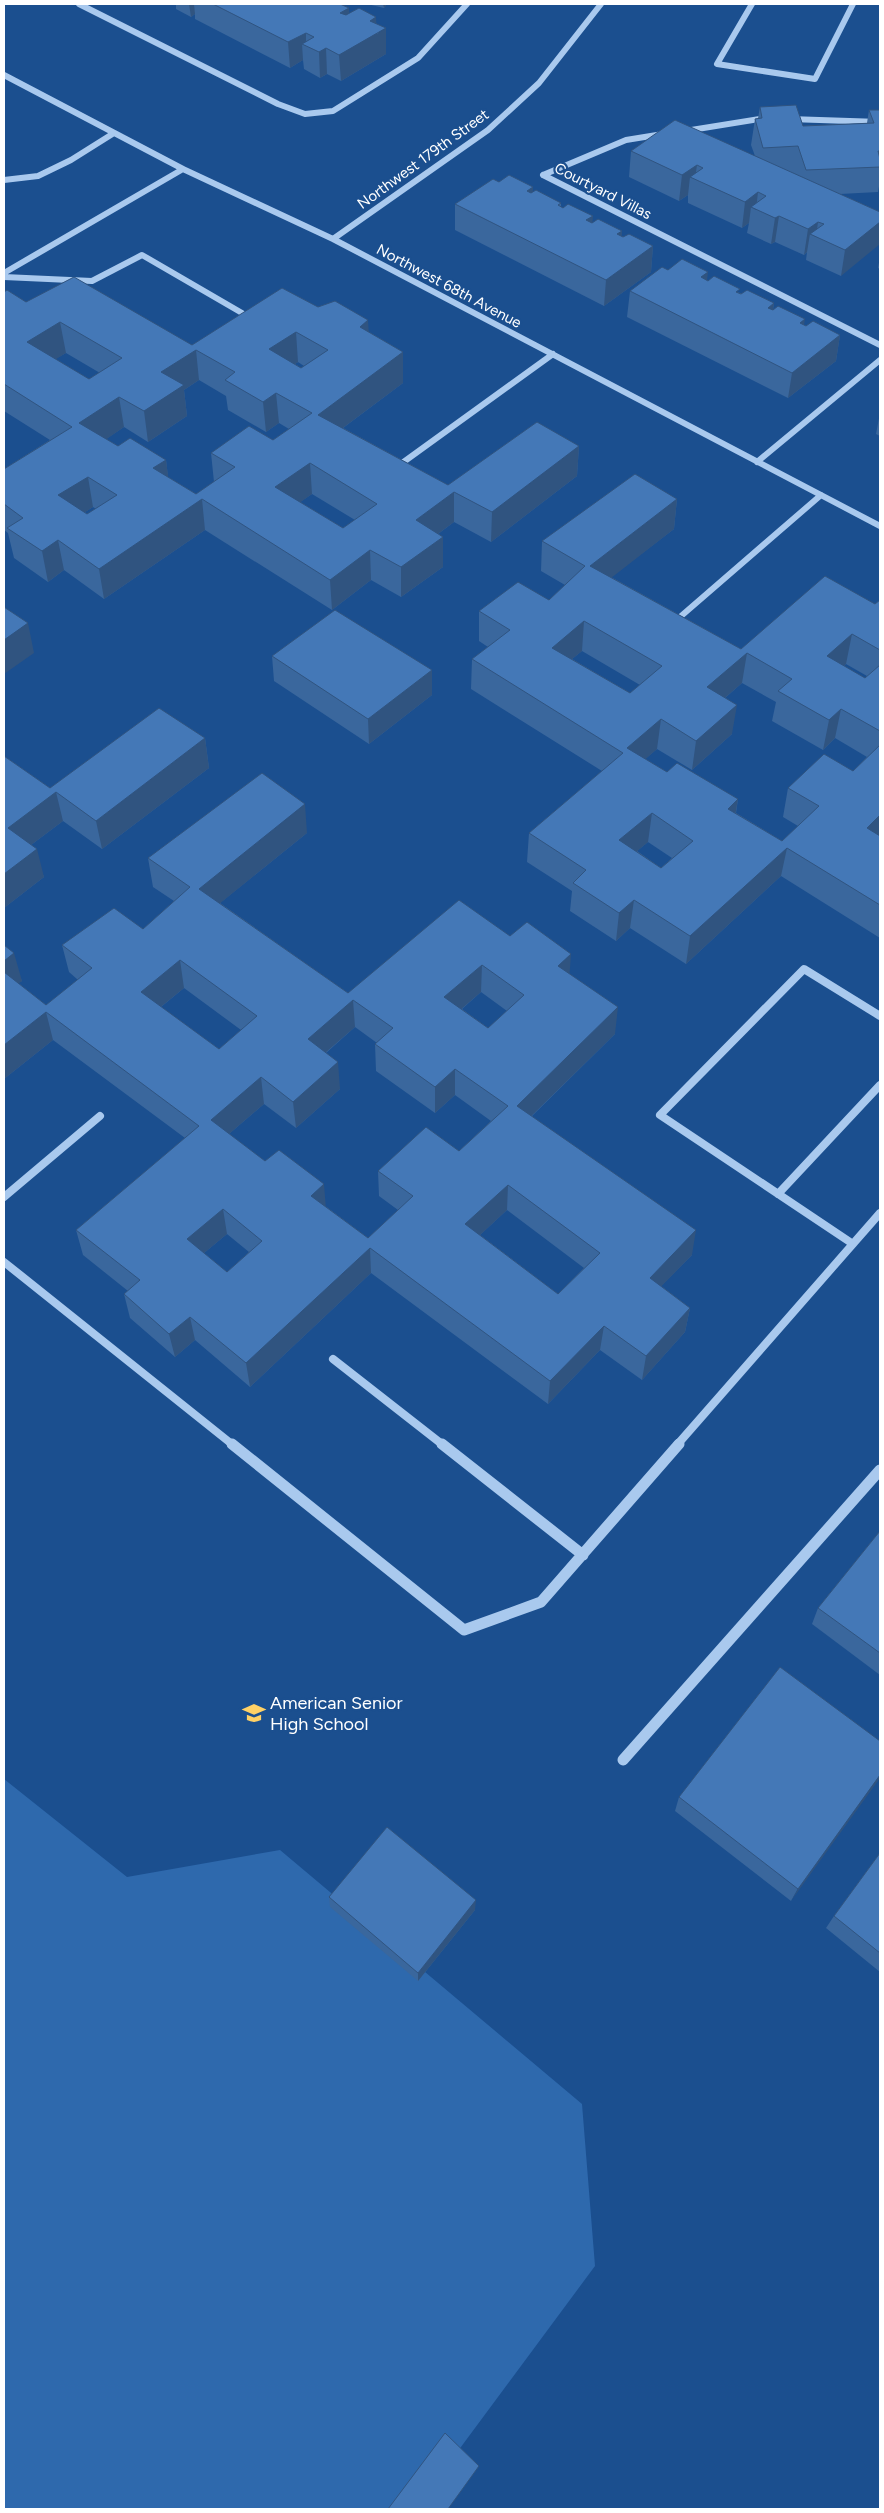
<svg xmlns="http://www.w3.org/2000/svg" width="884" height="2513" viewBox="0 0 884 2513" font-family="Figtree,sans-serif">
	<style>
		.green { fill: #2e69ad }
		.lines { fill: none; stroke-linecap: round; stroke-linejoin: round }
		.minor-far2 { stroke: #a9c9ee; stroke-width: 6 }
		.minor-far1 { stroke: #a9c9ee; stroke-width: 8 }
		.minor { stroke: #a9c9ee; stroke-width: 11 }
		.wall { fill: #3a679d; fill-rule: evenodd }
		.shaded-wall { fill: #305480 }
		.building { fill: #4478b7; stroke: #305480; fill-rule: evenodd }
		.labels { text-anchor: middle; stroke-width: 4.5; stroke-linejoin: round; paint-order: stroke }
		.far-street-label { font-size: 15px; fill: #fff; stroke: #1b4f8f }
		.poi-label { font-size: 18px; fill: #fff; stroke: #1b4f8f; text-anchor: start }
	</style>
	<rect width="100%" height="100%" fill="#1b4f8f"/>
	<!-- green -->
	<path class="green" d="M4,1779L127,1877L280,1850L582,2104L595,2266L415,2509H4Z"/>
	<g class="lines">
		<!-- minor-far2 -->
		<path class="minor-far2" d="M79,4L278,104L305,114L333,111L418,58L467,4
			M752,4L717,64L815,79L853,4
			M4,75L183,169L333,239L880,526
			M789,119L880,122
			M685,131L766,118
			M543,175L880,345
			M543,175L626,140L663,134
			M4,180L38,176L71,160L114,133
			M333,239L488,130L539,83L601,4
			M4,273L183,169
			M4,277L92,281L142,255L242,313
			M757,462L880,360
			M398,466L553,354
			M680,617L821,495"/>
		<!-- minor-far1 -->
		<path class="minor-far1" d="M778,1194L880,1085
			M4,1197L100,1116
			M853,1244L660,1115L804,969L880,1016
			M4,1262L233,1445
			M333,1359L443,1445
			M677,1445L880,1213"/>
		<!-- minor -->
		<path class="minor" d="M232,1444L464,1630L541,1602L679,1444
			M442,1444L583,1555
			M623,1760L880,1470"/>
	</g>
	<!-- wall -->
	<path class="wall" d="M173,4H340L349,8V13L376,17V24L386,54L341,81L327,74L320,78L304,69L303,60L290,68L195,19V14L191,17L176,9V5Z
		M367,4H387L384,8Z
		M760,107L803,126L867,123L869,110H880V181L878,192L840,194L880,212L841,276L806,260L807,252L804,255L775,242L771,244L747,233L749,223L742,228L688,203V195L679,201L629,177L631,151L755,156L751,145L755,119L758,118Z
		M499,182L533,187L532,192L561,203V207L592,223L622,231L621,236L653,246L651,272L604,306L455,230V204Z
		M880,257V269L878,268Z
		M668,270L707,280L740,293L774,303L773,310L804,325L840,335L836,361L788,398L627,317L630,291Z
		M4,292L26,302L192,345L318,307L369,332L403,352V383L343,428L448,485L579,446L577,476L491,542L454,522L438,534L443,537V567L401,597L371,580L332,610L205,530L104,599L64,570L48,582L14,558L8,533L4,530V469L50,440L4,411ZM66,353L100,373L89,379L55,359ZM298,362L304,366L301,368L295,364ZM199,380L226,396L228,410L266,432L279,423L289,429L273,440L211,453L214,482L196,494L168,477L166,460L118,446L106,439L124,427L148,442L187,416L184,390ZM312,494L355,520L343,528L300,502ZM93,507L96,509L87,514L85,512Z
		M880,413V436L876,434Z
		M677,499L674,529L611,577L741,649L875,604L880,600V938L781,876L686,964L630,928L616,941L570,911L572,891L527,862L529,833L602,771L471,689L472,659L488,647L479,641V611L549,600L565,585L541,571L542,541ZM582,651L640,685L630,693L572,659ZM846,664L867,676L865,678L844,666ZM742,683L776,702L772,721L823,750L835,738L867,757L853,771L788,788L783,817L798,826L782,841L736,813L738,799L667,772L645,759L657,749L692,770L732,734L725,698ZM648,842L672,858L661,868L637,851Z
		M272,656L432,670V695L369,744L274,681Z
		M205,738L209,768L102,849L63,821L31,845L44,877L4,908V756L50,788Z
		M307,833L220,903L348,993L510,936L570,974L615,1034L532,1116L692,1255L661,1286L690,1308L685,1332L642,1380L600,1350L548,1404L371,1273L250,1387L195,1340L175,1357L130,1318L124,1294L128,1291L83,1255L76,1230L185,1138L53,1040L4,1079V945L22,981L18,983L46,1005L78,980L69,972L62,945L143,929L174,901L153,887L148,858ZM184,988L241,1030L219,1049L161,1007ZM481,992L507,1011L488,1028L462,1009ZM355,1027L377,1043L375,1044L376,1071L435,1113L455,1095L491,1121L459,1151L378,1171L379,1196L398,1210L368,1238L229,1134L264,1104L296,1128L340,1089L326,1053ZM507,1210L584,1268L558,1294L480,1235ZM227,1234L249,1252L227,1272L204,1253Z
		M880,1531V1675L812,1624L818,1608Z
		M880,1741L791,1901L675,1811L679,1797Z
		M880,1853V1972L826,1928L834,1916Z
		M329,1897L475,1910L418,1981L330,1907Z"/>
	<!-- shaded-wall -->
	<path class="shaded-wall" d="M189,4H194L195,14L191,17Z
		M383,4H387L384,8Z
		M349,8L350,34L340,13Z
		M376,17L377,34L386,28V54L341,81L339,55L370,21Z
		M306,33V46L302,44L303,60L290,68L288,42Z
		M326,48L327,74L320,78L319,52Z
		M697,165L695,179L690,177L688,195L679,201L682,175Z
		M533,187L532,213L527,191Z
		M758,192L756,210L751,207L749,223L742,228L745,202Z
		M593,216L591,242L586,220Z
		M779,216L775,242L771,244L775,218Z
		M818,222L816,237L810,234L807,252L804,255L808,229Z
		M880,222V244L841,276L845,250Z
		M622,231L620,257L617,234Z
		M653,246L651,272L604,306L606,280Z
		M708,272L705,298L701,277Z
		M774,303L770,329L768,308Z
		M805,319L801,345L800,323Z
		M368,320L370,351L360,327Z
		M60,322L66,353L33,373L27,342Z
		M296,332L298,362L272,380L269,349Z
		M840,335L836,361L788,398L792,373Z
		M196,350L199,380L184,390L187,416L148,442L144,411L161,372Z
		M403,352V383L320,445L318,415Z
		M276,393L279,423L266,432L263,402Z
		M119,397L124,427L85,454L79,423Z
		M579,446L577,476L491,542L492,512Z
		M166,460L170,490L153,468Z
		M310,463L312,494L278,518L275,487Z
		M88,477L93,507L64,526L58,495Z
		M454,492V522L416,550V520Z
		M202,499L205,530L104,599L99,569Z
		M677,499L674,529L588,596L590,566Z
		M443,537V567L401,597V567Z
		M58,540L64,570L48,582L42,551Z
		M370,550L371,580L332,610L330,580Z
		M584,621L582,651L550,677L552,648Z
		M28,623L34,653L4,674V640Z
		M852,634L846,664L821,686L827,656Z
		M747,653L742,683L703,717L707,687Z
		M432,670V695L369,744L368,719Z
		M737,705L732,734L692,770L696,741Z
		M841,709L835,738L823,750L829,720Z
		M661,719L657,749L624,778L627,748Z
		M205,738L209,768L102,849L96,821Z
		M56,792L63,821L15,857L8,828Z
		M738,799L733,828L728,809Z
		M305,804L307,833L203,917L199,889Z
		M652,813L648,842L616,869L619,840Z
		M880,815V837L867,828Z
		M787,848L781,876L686,964L690,936Z
		M37,849L44,877L4,908V874Z
		M634,900L630,928L616,941L619,913Z
		M14,953L22,981L4,994V961Z
		M571,954L569,982L558,966Z
		M180,960L184,988L146,1019L141,992Z
		M482,965L481,992L444,1024V997Z
		M353,1000L355,1027L310,1066L308,1039Z
		M618,1007L615,1034L515,1132L517,1106Z
		M46,1012L53,1040L4,1079V1045Z
		M338,1062L340,1089L296,1128L293,1102Z
		M455,1069V1095L435,1113V1087Z
		M261,1077L264,1104L215,1146L211,1120Z
		M324,1184L326,1209L311,1196Z
		M508,1185L507,1210L465,1249V1224Z
		M223,1209L227,1234L192,1263L187,1239Z
		M696,1230L692,1255L646,1302L650,1278Z
		M370,1248L371,1273L250,1387L246,1363Z
		M690,1308L685,1332L642,1380L646,1356Z
		M190,1317L195,1340L175,1357L169,1334Z
		M604,1326L600,1350L548,1404L550,1381Z
		M880,1775V1778L791,1901L798,1889Z
		M476,1900L475,1910L418,1981V1973Z"/>
	<!-- building -->
	<path class="building" d="M213,4H340L349,8L340,13L346,15L359,8L376,17L370,21L386,28L339,55L326,48L319,52L302,44L314,37L306,33L288,42Z
		M796,105L803,126L874,123L869,110H880V151H878L880,159V167L806,170L798,146L763,148L755,119L762,118L760,107Z
		M675,120L880,212V222L845,250L810,234L824,224L818,222L808,229L779,216L775,218L751,207L766,196L758,192L745,202L690,177L703,168L697,165L682,175L631,151Z
		M509,175L533,187L527,191L531,193L536,190L561,203L558,205L563,208L568,204L593,216L586,220L592,223L598,219L622,231L617,234L623,237L629,234L653,246L606,280L455,204L493,179L499,182Z
		M682,259L708,272L701,277L708,281L714,276L740,289L736,292L741,294L747,290L774,303L768,308L773,310L778,306L805,319L800,323L806,326L813,321L840,335L792,373L630,291L662,267L668,270Z
		M74,277L192,345L282,288L318,307L335,301L368,320L360,327L403,352L318,415L448,485L537,422L579,446L492,512L454,492L416,520L443,537L401,567L370,550L330,580L202,499L99,569L58,540L42,551L7,528L23,518L4,504V469L72,427L4,384V292L7,290L26,302ZM60,322L122,358L89,379L27,342ZM296,332L328,350L301,368L269,349ZM196,350L235,372L225,380L263,402L276,393L312,413L273,440L249,426L211,453L235,467L196,494L153,468L166,460L130,438L118,446L79,423L119,397L144,411L184,385L161,372ZM310,463L377,504L343,528L275,487ZM88,477L117,495L87,514L58,495Z
		M635,474L677,499L590,566L741,649L825,576L875,604L880,600V650L852,634L827,656L865,678L880,665V731L841,709L829,720L778,691L792,679L747,653L707,687L737,705L696,741L661,719L627,748L667,772L677,763L738,799L728,809L782,841L819,806L788,788L824,754L853,771L880,745V815L867,828L880,836V905L787,848L690,936L634,900L619,913L573,883L586,870L529,833L623,753L472,659L510,630L479,611L518,582L549,600L585,566L542,541ZM584,621L662,666L630,693L552,648ZM652,813L693,841L661,868L619,840Z
		M4,607L28,623L4,640Z
		M335,610L432,670L368,719L272,656Z
		M159,708L205,738L96,821L56,792L8,828L37,849L4,874V756L50,788Z
		M262,773L305,804L199,889L348,993L459,900L510,936L527,922L571,954L558,966L618,1007L517,1106L696,1230L650,1278L690,1308L646,1356L604,1326L550,1381L370,1248L246,1363L190,1317L169,1334L124,1294L140,1280L76,1230L199,1126L46,1012L4,1045V972L46,1005L92,968L62,945L114,908L143,929L190,887L148,858ZM180,960L257,1016L219,1049L141,992ZM482,965L524,995L488,1028L444,997ZM353,1000L393,1028L375,1044L435,1087L455,1069L508,1106L459,1151L426,1127L378,1171L413,1196L368,1238L311,1196L324,1184L279,1150L265,1161L211,1120L261,1077L293,1102L338,1062L308,1039ZM508,1185L600,1253L558,1294L465,1224ZM223,1209L262,1241L227,1272L187,1239Z
		M4,945L14,953L4,961Z
		M880,1531V1653L818,1608Z
		M780,1667L880,1741V1775L798,1889L679,1797Z
		M387,1827L476,1900L418,1973L329,1897Z
		M880,1853V1953L834,1916Z
		M445,2433L479,2466L448,2509H388Z"/>
	<!-- icons -->
	<defs>
		<symbol id="school-bare" viewBox="-9 -9 18 18"><path d="M0-5L7-2L0 1L-7-2ZM-4 1L0 2.5L4 1V4Q0 6-4 4Z" fill="#ffd166" stroke="#1b4f8f" stroke-width="2.5" paint-order="stroke"/></symbol>
	</defs>
	<g fill-rule="evenodd">
		<use href="#school-bare" x="238" y="1697" width="32" height="32"/>
	</g>
	<g class="labels">
		<!-- far-street labels -->
		<g class="far-street-label">
			<text transform="translate(423 159) rotate(-36)" y="5">Northwest 179th Street</text>
			<text transform="translate(603 191) rotate(27)" y="5">Courtyard Villas</text>
			<text transform="translate(449 286) rotate(28)" y="5">Northwest 68th Avenue</text>
		</g>
		<!-- poi labels -->
		<g class="poi-label">
			<text x="270" y="1709">American Senior<tspan x="270" dy="21">High School</tspan></text>
		</g>
	</g>
	<!-- border -->
	<rect width="884" height="2513" fill="none" stroke="#ffffff" stroke-width="10"/>
</svg>
